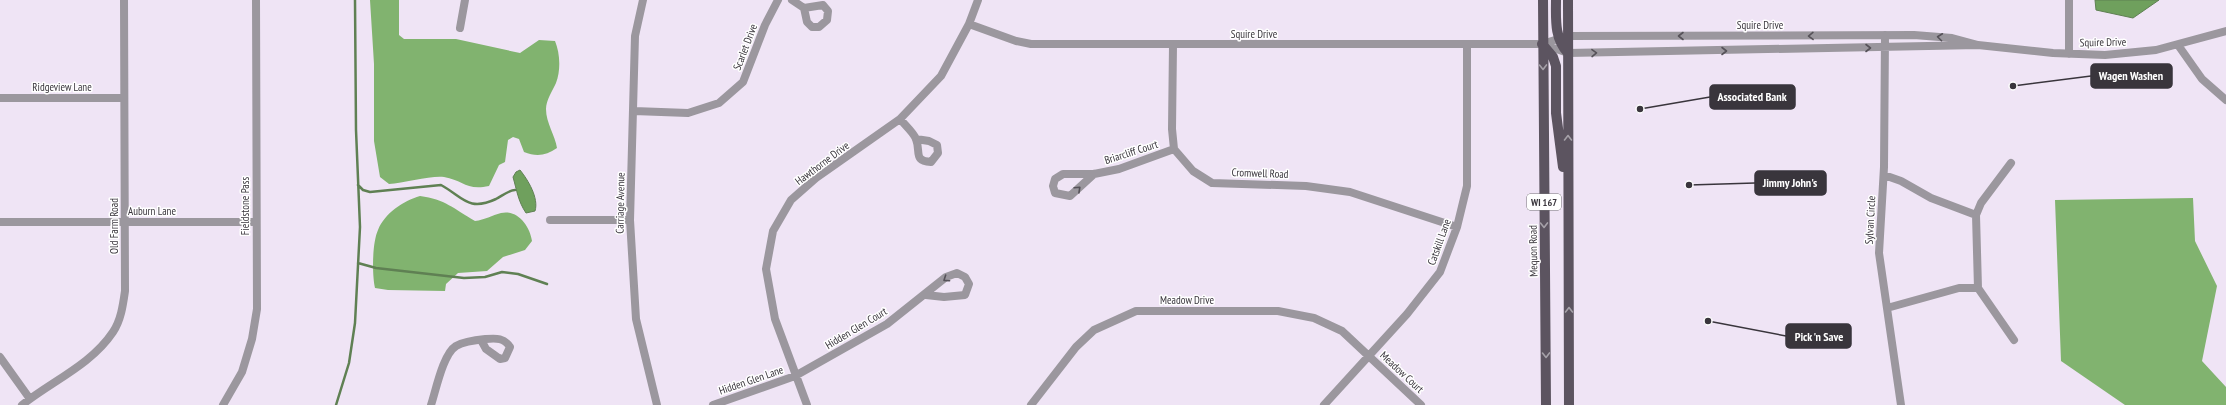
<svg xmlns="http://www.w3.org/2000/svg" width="2226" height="405" viewBox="0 0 2226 405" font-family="'PT Sans Narrow',sans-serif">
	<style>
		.forest { fill: #81b36f }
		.water { fill: #6fa05d; stroke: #5f8053 }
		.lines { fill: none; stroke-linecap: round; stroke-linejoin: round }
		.stream { stroke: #5f8053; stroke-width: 2.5 }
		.minor { stroke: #9b979e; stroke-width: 8 }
		.primary { stroke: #5c5460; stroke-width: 10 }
		.oneway { stroke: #565259 }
		.oneway2 { stroke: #a5a1a8 }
		.labels { text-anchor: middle; stroke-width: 3; stroke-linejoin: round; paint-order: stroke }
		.shield { fill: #fff; stroke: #747276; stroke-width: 1 }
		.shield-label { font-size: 10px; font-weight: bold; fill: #39353c }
		.street-label { font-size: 11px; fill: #39353c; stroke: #fff }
		.leader { fill: none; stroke: #39353c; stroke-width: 1.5 }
		.callout-dot { fill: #39353c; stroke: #fff; stroke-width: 1.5 }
		.callout { fill: #39353c; stroke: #39353c; stroke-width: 1.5 }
		.callout-label { font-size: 12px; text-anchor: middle; font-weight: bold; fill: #fff }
	</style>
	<rect width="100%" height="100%" fill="#efe4f5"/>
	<!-- forest -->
	<path class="forest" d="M370,0H399V35L404,39H456L520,53L539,40L555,41C560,53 561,70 556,83C552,92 546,100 546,109C546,123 555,135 557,148C546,156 536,157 524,152L519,139L513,137L508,140L505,162L499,165L489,186C466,191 463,180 444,177C433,175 404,183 389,184L380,177L374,141V64Z
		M420,196C445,199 454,209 475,221C485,220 492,215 501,213C517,209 530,226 532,241L525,250L503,257L487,271L458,273L446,284L445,291L388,290L375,288C372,275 372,243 378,230C385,213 403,201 420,196Z
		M2193,198L2195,241L2217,286L2202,361L2226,387V405H2125L2061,361L2055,200Z"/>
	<!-- water -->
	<path class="water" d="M2095,0H2159L2133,18L2096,10Z
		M520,170C528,180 539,198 535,211L526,213C518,201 517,191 513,177L516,172Z"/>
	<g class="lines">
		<!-- stream -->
		<path class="stream" d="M358,185L363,190L370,192L441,185C463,197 468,212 496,199C502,196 509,190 515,190
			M358,263L376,268L464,278L485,277L502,272L518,274L547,284
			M336,405L349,363L355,323L360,227L356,130L355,0"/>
		<!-- minor -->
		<path class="minor" d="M643,0L635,36L630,220L636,319L657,405
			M792,0L804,8L823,5L828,11L827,20L819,27H812L807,22L804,8
			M2069,0V54
			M969,24L1016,41L1031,44H1542L1568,36L1914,35L1952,38L1978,45
			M460,28L465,0
			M1885,35L1884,167L1879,253L1901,405
			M1542,44L1568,53L1978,45L2053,53L2105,55L2156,50L2226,31
			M1173,45L1172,129L1174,149L1193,171L1212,183L1306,186L1350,192L1457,227
			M2178,45L2202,79L2226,100
			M0,98H124
			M634,111L688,113L719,103L743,82L765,25L778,0
			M900,119C905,125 914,133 916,139C921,152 913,161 931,162L938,153L937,145L929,141L916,139
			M2011,163L1981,203L1976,215L1978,288L2014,340
			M1094,174L1070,196L1055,193L1053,186L1055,179L1063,174H1094L1119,169L1174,149
			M1884,175L1901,181L1931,198L1976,215
			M550,220H630
			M0,222H256
			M1887,308L1959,288H1978
			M0,357L30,399
			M22,405C52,381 91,365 113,332C121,320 123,305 125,291L124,0
			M223,405L242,372L252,339L257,309L256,0
			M431,405C436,390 443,354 456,346C465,341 476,340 486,339C497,338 504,338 510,347L505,358L500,359L486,349L481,340
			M713,405L795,376L887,324L946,277L957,273L965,277L969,284L965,295L944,297L926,295
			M807,405L775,319L766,269L773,231L791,200L816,178L900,119L941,76L969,24L978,0
			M1031,405L1076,347L1094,330L1136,311H1278L1314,318L1342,331L1421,405
			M1324,405L1407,314L1440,272L1457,227L1467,186V44"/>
		<!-- primary -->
		<path class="primary" d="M1543,0L1546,405
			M1556,0C1556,19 1554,38 1568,53
			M1568,0L1569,405
			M1542,44L1553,57L1556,66V113L1563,167"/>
	</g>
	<!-- one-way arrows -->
	<defs><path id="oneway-chevron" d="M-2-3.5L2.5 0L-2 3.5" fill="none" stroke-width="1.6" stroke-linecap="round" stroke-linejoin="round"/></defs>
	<g class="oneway">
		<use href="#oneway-chevron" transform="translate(1681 36) rotate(-180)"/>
		<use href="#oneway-chevron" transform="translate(1811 36) rotate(179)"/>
		<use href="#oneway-chevron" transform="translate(1940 37) rotate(-173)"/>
		<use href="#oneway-chevron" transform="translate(1868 48)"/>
		<use href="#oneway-chevron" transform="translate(1724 51)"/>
		<use href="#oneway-chevron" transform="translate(1594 53) rotate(-1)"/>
		<use href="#oneway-chevron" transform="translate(1078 189) rotate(-43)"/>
		<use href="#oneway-chevron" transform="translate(946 279) rotate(146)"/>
	</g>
	<g class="oneway2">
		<use href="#oneway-chevron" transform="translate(1543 67) rotate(89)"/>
		<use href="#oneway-chevron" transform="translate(1568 138) rotate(-90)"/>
		<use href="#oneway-chevron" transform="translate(1544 225) rotate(89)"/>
		<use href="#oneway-chevron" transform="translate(1569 310) rotate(-90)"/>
		<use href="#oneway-chevron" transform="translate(1546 355) rotate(89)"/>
	</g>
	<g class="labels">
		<!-- shield labels -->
		<rect class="shield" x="1527" y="194" width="34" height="16" rx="3"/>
		<g class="shield-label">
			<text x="1544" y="206">WI 167</text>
		</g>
		<!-- street labels -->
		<g class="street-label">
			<text x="1760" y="29">Squire Drive</text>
			<text x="1254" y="38">Squire Drive</text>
			<text transform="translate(2103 42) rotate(-1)" y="4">Squire Drive</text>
			<text transform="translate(745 47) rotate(-69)" y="4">Scarlet Drive</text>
			<text x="62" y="91">Ridgeview Lane</text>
			<text transform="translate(1131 152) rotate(-18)" y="4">Briarcliff Court</text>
			<text transform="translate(822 163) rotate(-37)" y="4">Hawthorne Drive</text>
			<text transform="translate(1260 173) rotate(2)" y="4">Cromwell Road</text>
			<text transform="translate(620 203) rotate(-89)" y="4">Carriage Avenue</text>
			<text transform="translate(245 206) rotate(-90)" y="4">Fieldstone Pass</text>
			<text x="152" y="215">Auburn Lane</text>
			<text transform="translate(1870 220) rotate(-87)" y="4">Sylvan Circle</text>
			<text transform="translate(114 226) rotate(-90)" y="4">Old Farm Road</text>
			<text transform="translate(1439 242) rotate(-70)" y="4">Catskill Lane</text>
			<text transform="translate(1533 251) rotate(-91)" y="4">Mequon Road</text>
			<text x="1187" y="304">Meadow Drive</text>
			<text transform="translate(856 328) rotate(-31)" y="4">Hidden Glen Court</text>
			<text transform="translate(1402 372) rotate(43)" y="4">Meadow Court</text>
			<text transform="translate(751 380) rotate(-19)" y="4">Hidden Glen Lane</text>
		</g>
	</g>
	<!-- callouts -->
	<path class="leader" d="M2013 86L2091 76M1640 109L1710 97M1689 185L1755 183M1708 321L1786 336"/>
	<g class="callout-dot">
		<circle cx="2013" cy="86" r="4"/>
		<circle cx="1640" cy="109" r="4"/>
		<circle cx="1689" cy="185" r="4"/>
		<circle cx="1708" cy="321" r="4"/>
	</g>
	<g class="callout">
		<rect x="2091" y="64" width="81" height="24" rx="4"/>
		<rect x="1710" y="85" width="85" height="24" rx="4"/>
		<rect x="1755" y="171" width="71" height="24" rx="4"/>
		<rect x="1786" y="324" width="65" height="24" rx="4"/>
	</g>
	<g class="callout-label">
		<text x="2131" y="80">Wagen Washen</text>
		<text x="1752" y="101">Associated Bank</text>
		<text x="1790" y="187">Jimmy John's</text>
		<text x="1819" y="341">Pick 'n Save</text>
	</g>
</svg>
